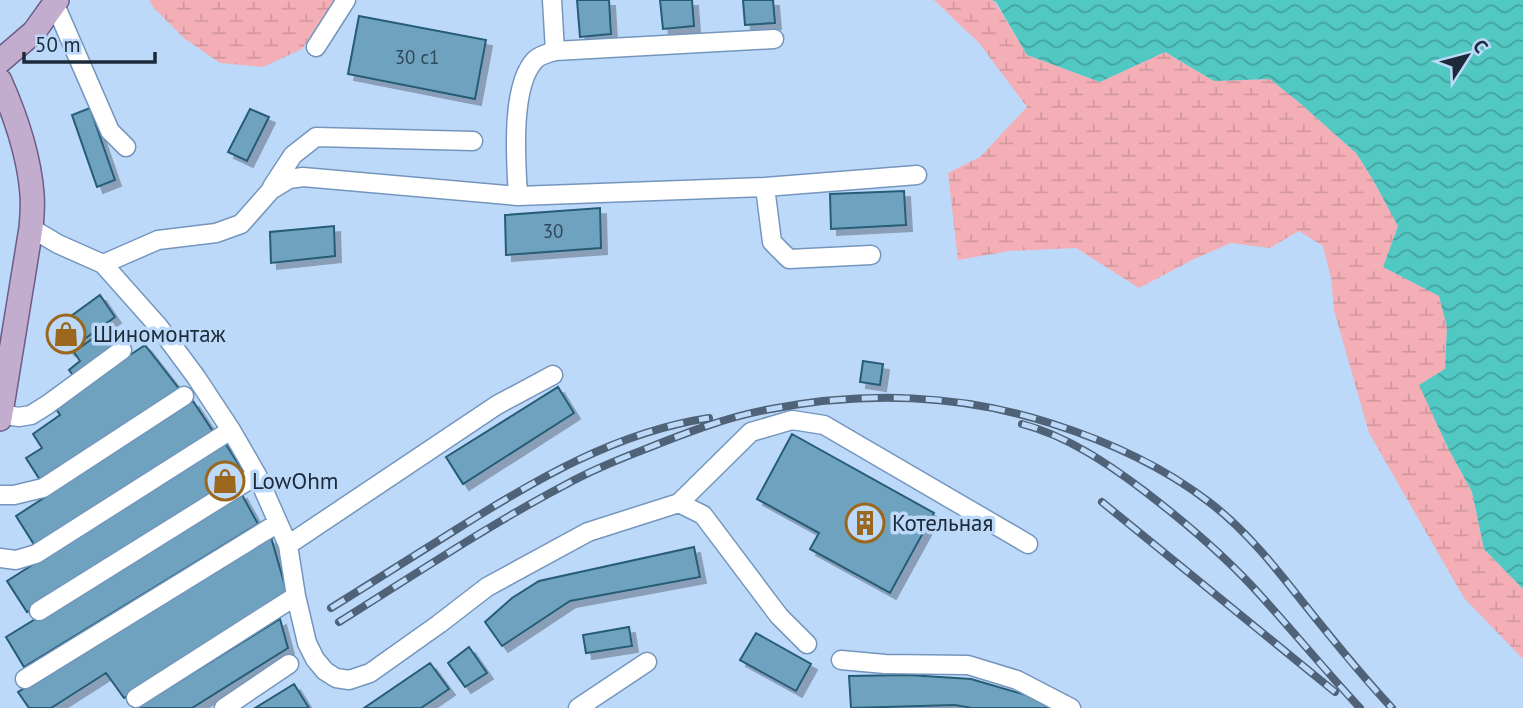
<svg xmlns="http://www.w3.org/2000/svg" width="1523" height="708" viewBox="0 0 1523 708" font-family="'PT Sans',sans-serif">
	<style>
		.wetland { fill: url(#wetland-marsh) }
		.water { fill: url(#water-waves) }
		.building { fill: #6ea2be; stroke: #275c74; stroke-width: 2; filter: url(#shadow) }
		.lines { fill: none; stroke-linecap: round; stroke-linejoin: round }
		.minor-casing { stroke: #7496bd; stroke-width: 21 }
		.major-casing { stroke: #6d5c86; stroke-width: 26 }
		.minor { stroke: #fff; stroke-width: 18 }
		.major { stroke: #c2adcf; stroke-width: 23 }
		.rail-casing { stroke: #4f6277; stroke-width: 8 }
		.rail { stroke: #bcd9fa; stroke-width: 5; stroke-dasharray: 16; stroke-linecap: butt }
		.labels { text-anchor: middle; stroke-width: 7; stroke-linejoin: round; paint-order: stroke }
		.number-label { font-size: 19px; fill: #30485a }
		.poi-label { font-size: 23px; fill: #1c2a39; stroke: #bcd9fa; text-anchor: start }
	</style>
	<defs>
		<pattern id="wetland-marsh" width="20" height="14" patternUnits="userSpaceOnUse" patternTransform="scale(1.75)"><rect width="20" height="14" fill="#f4afb6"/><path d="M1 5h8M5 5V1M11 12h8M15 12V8" fill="none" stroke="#d1979d"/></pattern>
		<pattern id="water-waves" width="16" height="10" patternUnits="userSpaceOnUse" patternTransform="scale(1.75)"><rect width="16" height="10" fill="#52c8c3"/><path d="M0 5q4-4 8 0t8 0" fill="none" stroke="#43a39f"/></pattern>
		<filter id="shadow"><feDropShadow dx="6" dy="6" stdDeviation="0" flood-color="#0004"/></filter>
	</defs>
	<rect width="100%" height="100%" fill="#bcd9fa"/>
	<!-- wetland -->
	<path class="wetland" d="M149,0H336L302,49L263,67L220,63L185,39L154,8Z
		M934,0H992L995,2L1027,55L1100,82L1165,52L1214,81L1270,79L1301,104L1356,153L1372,178L1398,226L1383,267L1439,296L1447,327L1445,369L1420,385L1447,446L1472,492L1484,549L1523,589V659L1464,598L1369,433L1334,310L1331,278L1323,246L1299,231L1270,248L1231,243L1194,259L1139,288L1076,248L1009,251L958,260L948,173L980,157L1027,107L979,43Z"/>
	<!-- water -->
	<path class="water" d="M992,0H1523V589L1484,549L1472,492L1447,446L1419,385L1445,369L1447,327L1439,296L1383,267L1398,226L1372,178L1356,153L1301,104L1270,79L1214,81L1165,52L1100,82L1027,55L996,2Z"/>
	<!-- building -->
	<path class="building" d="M577,0H609L611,34L580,37Z
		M660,0H692L694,26L663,29Z
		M743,0H773L775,23L745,25Z
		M359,16L486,40L475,99L348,74Z
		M90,108L115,180L97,187L72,115Z
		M250,109L269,117L247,161L228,152Z
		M904,191L906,225L831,229L830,194Z
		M600,208L601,248L506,255L505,215Z
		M334,226L335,256L271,263L270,232Z
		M100,295L115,317L83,340L67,319Z
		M67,319L83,340L69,350L53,329Z
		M110,326L123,343L75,378L69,370L80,361L74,352Z
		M145,345L180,390L40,480L26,458L42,448L33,434L60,415L54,406Z
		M863,361L883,364L880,385L860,382Z
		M558,387L574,413L463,484L446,457Z
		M193,401L214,433L35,546L16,516Z
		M792,434L934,513L890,593L810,549L819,533L757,499Z
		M225,443L244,473L27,612L7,581Z
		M241,493L258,524L24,667L6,637Z
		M271,537L287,593L124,698L106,673L51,708H29L18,692Z
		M694,547L700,577L570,601L502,646L485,622L512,598L539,581Z
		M280,619L288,648L192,708H136Z
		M629,627L632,646L586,653L583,635Z
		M756,633L811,664L796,691L740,660Z
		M469,647L487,673L465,687L448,663Z
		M430,663L449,689L421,708H364Z
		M909,675L971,679L1026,695L1053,708H972L955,705L851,708L849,676Z
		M294,684L309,708H255Z"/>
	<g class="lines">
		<defs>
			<path id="minor" d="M53,0L110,131L126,147
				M552,0L555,51
				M316,47L346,0
				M272,187L293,155L316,137L473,141
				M765,187L772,242L789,259L871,255
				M518,196C516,162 510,86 535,60C539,56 548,53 555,51L774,39
				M31,228L58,244L103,264L159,327L196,377L231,430L257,475L288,545L296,596L307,643L315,659L325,671L336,678L349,680L370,673L439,624L487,587L588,532L679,503L703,515L779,616L807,644
				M103,264L158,240L216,233L241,224L271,190L289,179L303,177L518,196L765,187L917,175
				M0,414L19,417L31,415L47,405L122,350
				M0,495H14L43,488L184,396
				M679,503L751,432L792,420L824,425L1028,544
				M288,545L497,405L553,375
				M0,558L16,560L36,554L231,430
				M39,611L257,475
				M841,660L885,664L968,665L1017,680L1071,708
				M25,679L278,523
				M136,698L296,596
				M224,708L289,664
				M578,708L647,662"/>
			<path id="major" d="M0,61L34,32L57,0
				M0,81C16,117 29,155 32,194C33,205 32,217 31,228L0,419"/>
		</defs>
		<!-- minor casing -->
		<use href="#minor" class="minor-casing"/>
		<!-- major casing -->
		<use href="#major" class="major-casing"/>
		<!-- minor -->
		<use href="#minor" class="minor"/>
		<!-- major -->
		<use href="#major" class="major"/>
		<defs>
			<path id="rail" d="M1022,424C1067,436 1107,463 1143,490C1181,519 1218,550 1251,585C1288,625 1323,668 1360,708
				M1102,502L1335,692
				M331,608C373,582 415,555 457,529C535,480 616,432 709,418
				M339,622C414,575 487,526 565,485C590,471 617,460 643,450C683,434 729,416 771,409C864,391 961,394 1050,423C1107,441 1161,465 1209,502C1246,530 1276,568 1305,605C1333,640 1361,675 1392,708"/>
		</defs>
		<!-- rail casing -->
		<use href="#rail" class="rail-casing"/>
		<!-- rail -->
		<use href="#rail" class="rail"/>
	</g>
	<!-- icons -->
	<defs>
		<symbol id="shop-ring" viewBox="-11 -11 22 22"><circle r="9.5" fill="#bcd9fa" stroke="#9a671c" stroke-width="1.5"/><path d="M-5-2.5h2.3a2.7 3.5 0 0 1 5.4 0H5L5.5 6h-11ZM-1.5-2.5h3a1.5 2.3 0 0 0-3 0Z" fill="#9a671c"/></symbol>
		<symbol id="building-ring" viewBox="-11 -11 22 22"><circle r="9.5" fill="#bcd9fa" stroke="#9a671c" stroke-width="1.5"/><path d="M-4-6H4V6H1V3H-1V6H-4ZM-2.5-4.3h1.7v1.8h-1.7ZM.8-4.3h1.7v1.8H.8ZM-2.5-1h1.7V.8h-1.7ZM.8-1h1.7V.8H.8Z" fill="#9a671c"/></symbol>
	</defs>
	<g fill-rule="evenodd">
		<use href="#shop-ring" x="44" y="312" width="44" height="44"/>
		<use href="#shop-ring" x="203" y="459" width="44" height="44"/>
		<use href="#building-ring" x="843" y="501" width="44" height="44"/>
	</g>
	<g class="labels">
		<!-- number labels -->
		<g class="number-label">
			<text x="417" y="64">30 с1</text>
			<text x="553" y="238">30</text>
		</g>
		<!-- poi labels -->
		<g class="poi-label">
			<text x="93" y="342">Шиномонтаж</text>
			<text x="252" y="489">LowOhm</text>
			<text x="892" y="531">Котельная</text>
		</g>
	</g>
	<!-- north arrow -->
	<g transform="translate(1467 56) rotate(54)" stroke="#bcd9fa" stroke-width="5" paint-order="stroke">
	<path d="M0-5L12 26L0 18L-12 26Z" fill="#1c2a39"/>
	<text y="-10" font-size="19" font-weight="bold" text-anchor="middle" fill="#1c2a39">С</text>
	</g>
	<!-- scale -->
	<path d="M24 52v10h131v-10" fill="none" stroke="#1c2a39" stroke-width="3.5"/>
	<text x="35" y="52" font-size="21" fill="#1c2a39" stroke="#bcd9fa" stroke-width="5" paint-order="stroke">50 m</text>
</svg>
